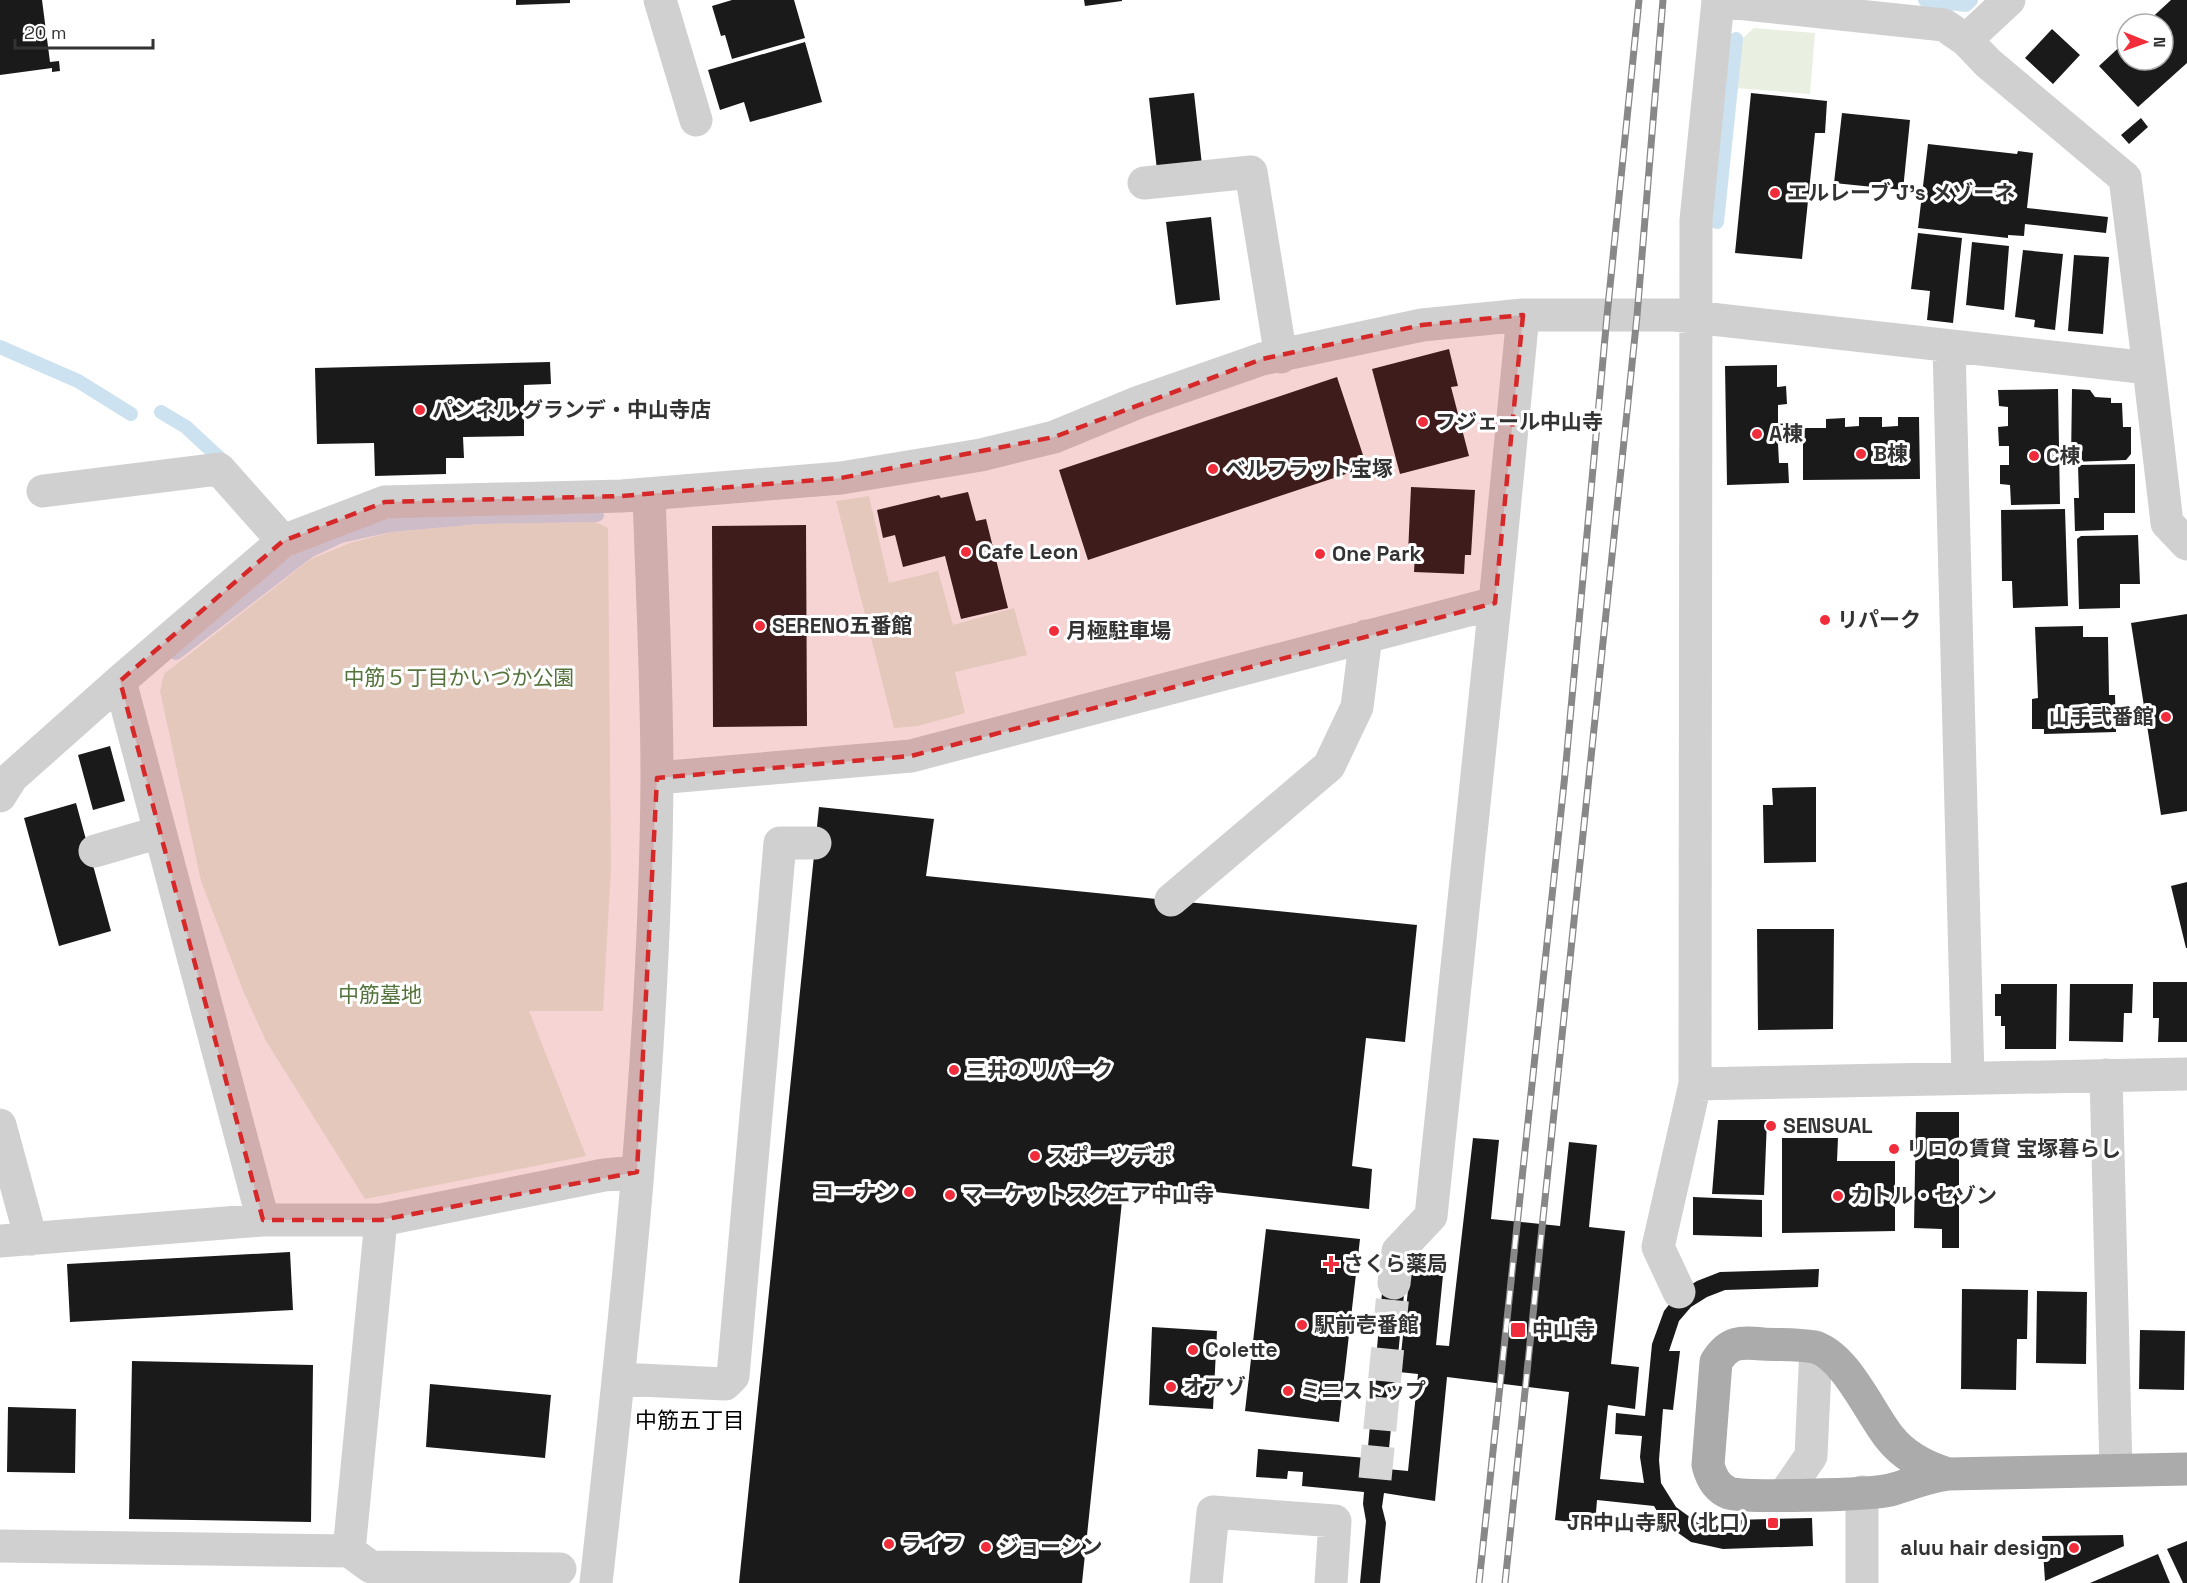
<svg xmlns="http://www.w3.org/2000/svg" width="2187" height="1583" viewBox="0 0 2187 1583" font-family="'Space Grotesk','Noto Sans JP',sans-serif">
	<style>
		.green { fill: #e9f0e1 }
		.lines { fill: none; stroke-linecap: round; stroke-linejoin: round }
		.stream { stroke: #cce2f0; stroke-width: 14 }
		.building { fill: #1a1a1a }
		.minor-tunnel { stroke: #d6d6d6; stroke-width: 33; stroke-dasharray: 33 16; stroke-linecap: butt }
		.minor { stroke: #d0d0d0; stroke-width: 33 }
		.major { stroke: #ababab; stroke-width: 33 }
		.rail-casing { stroke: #888; stroke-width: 7 }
		.rail { stroke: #fff; stroke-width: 4.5; stroke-dasharray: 14; stroke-linecap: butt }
		.marked { fill: #d62828; fill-opacity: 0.2; stroke: #d62828; stroke-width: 4.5; stroke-dasharray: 12 8; stroke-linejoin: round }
		.poi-dot { fill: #f12d3b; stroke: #fff; stroke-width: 2 }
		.labels { text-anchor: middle; stroke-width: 6; stroke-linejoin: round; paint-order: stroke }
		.poi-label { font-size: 21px; font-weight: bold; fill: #333; stroke: #fff; text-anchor: start }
		.park-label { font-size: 21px; fill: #55733c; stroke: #fff }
		.neighbourhood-label { font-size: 22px; fill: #000; stroke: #fff }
	</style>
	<rect width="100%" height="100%" fill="#fff"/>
	<!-- green -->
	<path class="green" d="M1754,28L1815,33L1810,94L1736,88L1739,42Z
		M869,496L889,583L938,571L953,625L1014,608L1027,655L955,672L965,713L918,726L894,728L836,501Z
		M595,522L608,528L611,867L603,1011H529L586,1156L365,1199L266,1041L244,993L201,881L160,691L164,674L311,559L350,543L392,532L478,524Z"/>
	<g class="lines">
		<!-- stream -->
		<path class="stream" d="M1925,0L1966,5L1971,0
			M1717,222L1736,39
			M0,347L78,381L131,414
			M161,412L186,427L228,466
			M176,653L309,551L341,536L391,525L479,517L597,515"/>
	</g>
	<!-- building -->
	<path class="building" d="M0,0H42L50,62L59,61L60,71L52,72V68L0,75Z
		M516,0H570V3L516,5Z
		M732,0H794L805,38L732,59L725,35L721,36L712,6Z
		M1084,0H1122V1L1085,6Z
		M2171,0H2187V63L2138,107L2099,66L2127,40V60H2163V24H2145Z
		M2052,29L2080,55L2053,84L2025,58Z
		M805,42L822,102L750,122L744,102L720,110L708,70Z
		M1194,93L1202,165L1157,170L1149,98Z
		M1751,93L1827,101L1825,133H1815L1802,259L1735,253Z
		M1842,113L1910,120L1903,190L1834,183Z
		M2141,118L2148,127L2129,144L2121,135Z
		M1928,144L2017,154L2018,151L2033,153L2027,208L2108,217L2106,233L2025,224L2024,236L2008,235V238L1918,228Z
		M1211,217L1220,300L1176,305L1166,222Z
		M1918,233L1962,238L1953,323L1927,320L1930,291L1911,289Z
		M1972,242L2009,246L2004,310L1966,305Z
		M2023,250L2063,254L2055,330L2034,327L2035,320L2015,317Z
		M2074,255L2109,257L2103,334L2068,331Z
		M1449,349L1458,386L1451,387L1469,456L1400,474L1372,369Z
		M550,362L551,384L524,385V436L463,437L464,458H446V474L375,476L374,443L317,444L315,368Z
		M1777,365V387L1786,386L1787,404L1778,405V424L1788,423V444H1778L1779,463H1788L1789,483L1727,485L1725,366Z
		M1337,377L1367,467L1088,560L1059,470Z
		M2058,389L2060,504L2011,505L2010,485L2000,484V465H2009V446H1999L1998,427L2008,426V407L1999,406L1998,390Z
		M2072,389L2090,390L2095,397L2111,398V403H2122L2123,427H2131V454L2126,460L2071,462Z
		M1859,417H1882V427L1898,426V417H1919L1920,479L1803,480V428H1826V419L1845,418V427L1859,426Z
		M2135,464V513H2104V530L2075,531L2074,498H2079L2078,465Z
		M1411,487L1475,490L1471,555H1465L1464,574L1414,572L1415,554H1408Z
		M968,492L976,521L986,519L1008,608L961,619L945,556L903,567L895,535L883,538L877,510L939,495L941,498Z
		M2065,509L2068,606L2013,608L2012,581H2002L2001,510Z
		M806,525L807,726L713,727L712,526Z
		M2138,535L2140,584H2120V608L2079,609L2077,539L2081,536Z
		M2187,614V811L2161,815L2131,623Z
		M2083,626V637H2108L2109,695H2115L2116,732L2044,734V729H2032V699L2038,698L2035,627Z
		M110,746L125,801L93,810L78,755Z
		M1816,787V862L1764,863L1763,805H1773L1772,788Z
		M76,803L111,931L59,946L24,818Z
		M819,807L934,819L926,876L1417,925L1405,1042L1366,1038L1352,1166L1372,1169L1369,1209L1124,1182L1082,1583H739Z
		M2187,882V948H2186L2171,886Z
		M1757,929H1834L1833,1029L1758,1030Z
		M2153,982H2187V1042H2158L2159,1018H2153Z
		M2001,984H2057L2056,1049H2005V1026H2001V1016H1995V994H2001Z
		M2070,984H2133L2132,1013H2124L2123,1042L2069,1041Z
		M1916,1112H1959V1248H1942V1229L1914,1228Z
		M1718,1120H1767L1764,1195L1712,1194Z
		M1473,1138L1499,1140L1491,1219L1560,1226L1569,1142L1597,1145L1589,1227L1625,1231L1611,1364L1639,1367L1635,1409L1608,1405L1600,1479L1644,1483L1640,1457L1642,1436L1615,1434L1616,1413L1645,1416L1652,1344L1664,1311L1679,1292L1697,1281L1720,1272L1819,1269L1818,1287L1725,1290L1707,1297L1691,1307L1679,1321L1669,1351H1680L1673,1410L1663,1409L1659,1460L1661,1483L1676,1507L1698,1523L1733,1530V1520L1812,1518L1813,1546L1723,1549L1691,1542L1664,1523L1654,1506L1597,1500L1595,1525L1555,1520L1569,1392L1447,1377L1435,1501L1384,1493L1382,1507L1386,1523L1380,1583H1360L1366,1521L1363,1504L1364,1492L1302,1486L1303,1472L1288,1471L1287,1479L1256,1477L1258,1449L1367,1458L1383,1282L1405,1284L1387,1469L1408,1471L1418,1374L1399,1372L1410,1272L1443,1275L1436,1345L1449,1346Z
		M1782,1138H1838L1837,1161H1895V1231L1782,1233Z
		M1693,1197L1762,1200V1237L1693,1235Z
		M1266,1229L1360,1239L1339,1422L1245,1411Z
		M290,1252L293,1310L70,1322L67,1264Z
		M1962,1289L2028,1290L2027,1339H2017L2016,1390L1961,1389Z
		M2037,1291L2087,1292L2086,1364L2036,1363Z
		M1152,1327L1217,1331L1213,1409L1149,1405Z
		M2140,1330L2185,1331L2184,1390L2139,1389Z
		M132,1361L313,1365L311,1522L129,1519Z
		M430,1384L551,1395L545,1458L426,1447Z
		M8,1407L76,1409L75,1473L7,1472Z
		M2123,1535L2124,1546L2045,1581L2042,1536Z
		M2187,1541V1583H2183L2167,1549Z
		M2158,1554L2170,1583H2090Z"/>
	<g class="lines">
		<!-- minor-tunnel -->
		<path class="minor-tunnel" d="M1375,1479L1394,1283"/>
		<!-- minor -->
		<path class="minor" d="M660,0L696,120
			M1144,183L1251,172L1281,357
			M1949,347L1968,1078
			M2149,368L2167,523L2187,544
			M43,491L219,469L283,541
			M657,778L911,756L1495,603L1523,315
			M0,796L12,777L120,681
			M95,851L160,832
			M1171,900L1329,766L1357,707L1366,636
			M2106,1075L2116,1470
			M1695,1084L2187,1074
			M0,1125L31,1239
			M381,1220L604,1175L637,1172
			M0,1241L263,1220
			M1394,1283L1398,1251L1431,1216L1495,603
			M1679,1292L1658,1247L1695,1084L1696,220L1718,1L1944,25L1966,40L2009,0
			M618,1379L725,1384L733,1376L780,843H815
			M1862,1492V1583
			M1784,1495L1811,1456L1816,1347
			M0,1546L349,1551L381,1220H263L120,681L283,541L385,502L622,496L841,478L981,455L1054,437L1139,402L1262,359L1422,325L1523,315H1675L2149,368L2125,178L1988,63L1966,40
			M349,1551L371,1567L560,1569
			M596,1583C626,1317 655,1047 657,779C657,684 652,589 649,494
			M1206,1583L1213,1512L1335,1521L1331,1583"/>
		<!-- major -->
		<path class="major" d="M1948,1474C1925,1467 1905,1457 1890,1438C1871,1415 1845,1354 1814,1347C1798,1344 1780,1345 1763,1344C1740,1342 1729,1341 1716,1362L1708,1465C1711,1477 1716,1488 1729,1493C1745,1498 1871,1495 1890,1490C1910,1485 1927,1476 1948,1474L2187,1469"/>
		<defs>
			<path id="rail" d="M1479,1583L1565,774L1607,316L1639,0
				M1505,1583L1637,316L1663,0"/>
		</defs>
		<!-- rail casing -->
		<use href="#rail" class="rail-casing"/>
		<!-- rail -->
		<use href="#rail" class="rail"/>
	</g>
	<!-- marked area -->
	<path class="marked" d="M1523,315L1495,603L911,756L657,778L637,1172L381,1220H263L120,681L283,541L385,502L622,496L841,478L1054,437L1262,359L1422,325Z"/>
	<!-- markers -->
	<g class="poi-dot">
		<circle cx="1775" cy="193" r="6"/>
		<circle cx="420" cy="410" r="6"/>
		<circle cx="1423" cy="422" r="6"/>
		<circle cx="1757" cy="434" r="6"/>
		<circle cx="1861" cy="454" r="6"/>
		<circle cx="2034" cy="456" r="6"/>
		<circle cx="1213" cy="469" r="6"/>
		<circle cx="966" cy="552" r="6"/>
		<circle cx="1320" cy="554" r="6"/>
		<circle cx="1825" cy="620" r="6"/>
		<circle cx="760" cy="626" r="6"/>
		<circle cx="1054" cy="631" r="6"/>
		<circle cx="2166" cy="717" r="6"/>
		<circle cx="954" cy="1070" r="6"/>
		<circle cx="1771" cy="1126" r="6"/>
		<circle cx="1894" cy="1149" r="6"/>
		<circle cx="1035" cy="1156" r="6"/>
		<circle cx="909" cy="1192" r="6"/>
		<circle cx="950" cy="1195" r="6"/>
		<circle cx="1838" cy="1196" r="6"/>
		<path d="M1328 1255h6v6h6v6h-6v6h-6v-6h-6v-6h6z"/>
		<circle cx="1302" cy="1325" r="6"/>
		<rect x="1510" y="1322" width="16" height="16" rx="3"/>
		<circle cx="1193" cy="1350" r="6"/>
		<circle cx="1171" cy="1387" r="6"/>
		<circle cx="1288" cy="1391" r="6"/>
		<rect x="1767" y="1517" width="12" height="12" rx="3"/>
		<circle cx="889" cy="1544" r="6"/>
		<circle cx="986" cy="1547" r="6"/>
		<circle cx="2074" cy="1548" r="6"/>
	</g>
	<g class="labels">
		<!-- poi labels -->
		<g class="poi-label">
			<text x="1787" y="200">エルレーブ J's メゾーネ</text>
			<text x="432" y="417">パンネル グランデ・中山寺店</text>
			<text x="1435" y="429">フジェール中山寺</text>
			<text x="1769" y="441">A棟</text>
			<text x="1873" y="461">B棟</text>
			<text x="2046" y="463">C棟</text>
			<text x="1225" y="476">ベルフラット宝塚</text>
			<text x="978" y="559">Cafe Leon</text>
			<text x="1332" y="561">One Park</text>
			<text x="1837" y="627">リパーク</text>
			<text x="772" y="633">SERENO五番館</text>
			<text x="1066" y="638">月極駐車場</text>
			<text x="2154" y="724" text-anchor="end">山手弐番館</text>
			<text x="966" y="1077">三井のリパーク</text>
			<text x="1783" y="1133">SENSUAL</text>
			<text x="1906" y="1156">リロの賃貸 宝塚暮らし</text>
			<text x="1047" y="1163">スポーツデポ</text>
			<text x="897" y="1199" text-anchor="end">コーナン</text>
			<text x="962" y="1202">マーケットスクエア中山寺</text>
			<text x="1850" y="1203">カトル・セゾン</text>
			<text x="1343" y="1271">さくら薬局</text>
			<text x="1314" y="1332">駅前壱番館</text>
			<text x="1532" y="1337">中山寺</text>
			<text x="1205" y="1357">Colette</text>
			<text x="1183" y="1394">オアゾ</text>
			<text x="1300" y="1398">ミニストップ</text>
			<text x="1761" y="1530" text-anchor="end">JR中山寺駅（北口）</text>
			<text x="901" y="1551">ライフ</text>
			<text x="998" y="1554">ジョーシン</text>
			<text x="2062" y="1555" text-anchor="end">aluu hair design</text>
		</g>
		<!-- park labels -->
		<g class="park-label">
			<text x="459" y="685">中筋５丁目かいづか公園</text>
			<text x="380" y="1002">中筋墓地</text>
		</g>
		<!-- neighbourhood labels -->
		<g class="neighbourhood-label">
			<text x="690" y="1428">中筋五丁目</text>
		</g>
	</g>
	<!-- north arrow -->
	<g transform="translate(2145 42) rotate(91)"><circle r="28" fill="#ffffff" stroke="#adadad" stroke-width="1.5"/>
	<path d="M0-4.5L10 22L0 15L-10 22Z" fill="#f12d3b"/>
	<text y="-9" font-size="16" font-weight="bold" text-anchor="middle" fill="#333333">N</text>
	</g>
	<!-- scale -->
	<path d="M15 39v9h138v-9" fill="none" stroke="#333333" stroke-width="3"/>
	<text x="24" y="39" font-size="18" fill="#333333" stroke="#ffffff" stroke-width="4.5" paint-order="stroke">20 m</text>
</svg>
